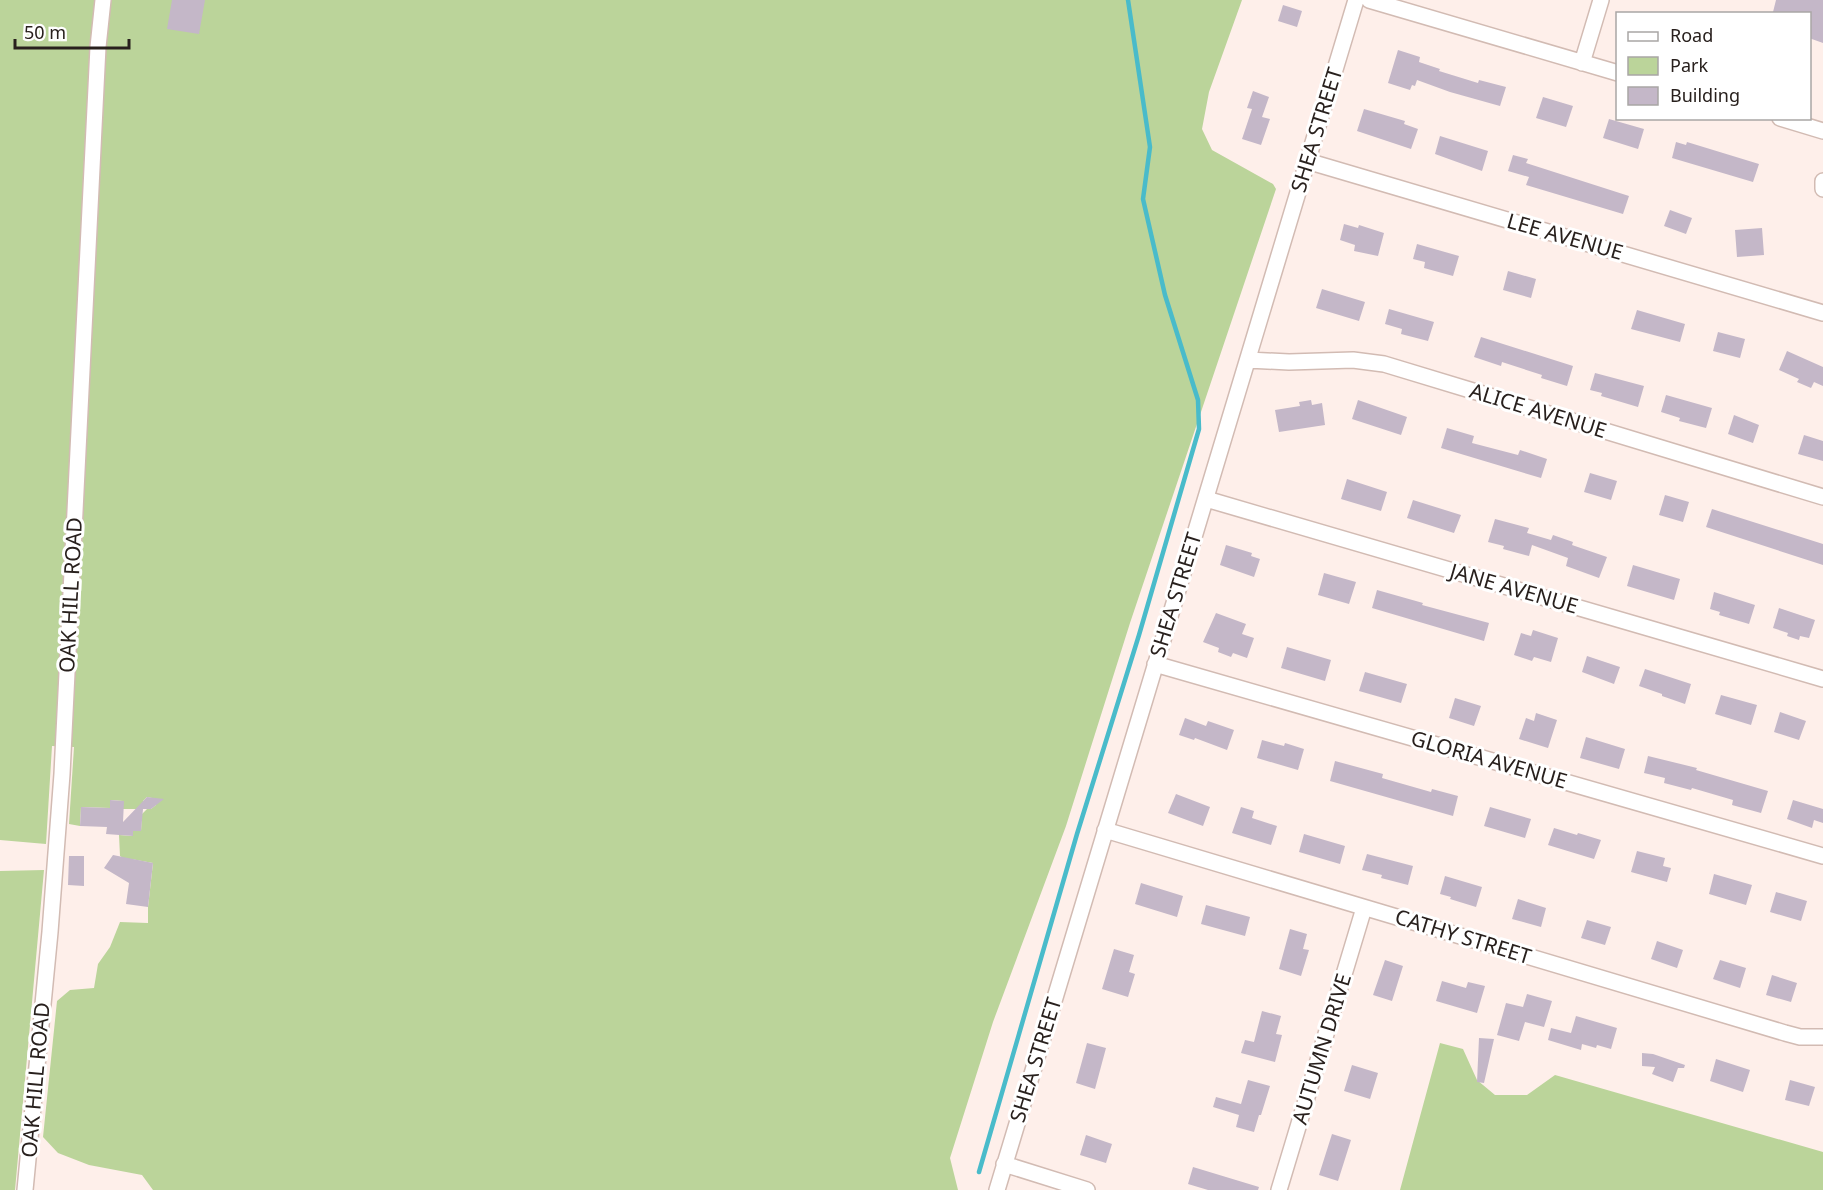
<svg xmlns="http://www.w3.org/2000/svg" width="1823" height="1190" viewBox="0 0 1823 1190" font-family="'Noto Sans',sans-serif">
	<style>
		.green { fill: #bbd49a }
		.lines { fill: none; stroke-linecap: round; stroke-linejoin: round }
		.stream { stroke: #49bbca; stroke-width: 4.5 }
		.building { fill: #c4b7c8 }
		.minor-casing { stroke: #d2bbb3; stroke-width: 18 }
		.minor { stroke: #fff; stroke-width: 15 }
		.labels { text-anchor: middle; stroke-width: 6; stroke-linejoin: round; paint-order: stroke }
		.street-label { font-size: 21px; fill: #28201d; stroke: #fff }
	</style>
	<rect width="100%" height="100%" fill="#feefea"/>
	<!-- green -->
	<path class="green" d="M0,0H1242L1209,92L1202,129L1212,150L1273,184L1276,189L1130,623L1066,826L993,1022L950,1158L958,1190H153L142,1175L89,1165L58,1153L43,1137L57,1001L70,990L94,988L98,964L110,947L120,922L148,923V907L153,863L131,859L129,862L120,856L119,835L132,836L133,831H141L142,814L147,809H151L156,805V801L152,798L147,797L143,801V806L139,809H123V801L111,800L110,808L81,807L80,826L69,824L74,747L52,746L46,844L0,840Z
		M44,870L15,1190H0V871Z
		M1440,1043L1463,1049L1477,1080L1495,1095H1527L1555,1075L1823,1152V1190H1400Z"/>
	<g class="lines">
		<!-- stream -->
		<path class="stream" d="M979,1172L1077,834L1139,635L1199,429L1198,400L1165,295L1143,199L1150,147L1128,0"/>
	</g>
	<!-- building -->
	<path class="building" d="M172,0H205L199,34L167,29Z
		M1776,0H1823V43L1809,38V14H1780L1773,12Z
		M1283,5L1302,11L1297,27L1278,21Z
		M1398,50L1420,57L1419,62L1440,69L1439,71L1478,83L1479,80L1506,87L1500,106L1450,92L1417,80L1415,86L1412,85L1410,90L1388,83Z
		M1253,91L1269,97L1262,117L1270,119L1261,145L1242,139L1252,109L1247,108Z
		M1543,97L1573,106L1566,127L1536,118Z
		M1364,109L1405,121L1404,124L1418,129L1411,149L1357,131Z
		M1609,119L1644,129L1638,149L1603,138Z
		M1440,136L1488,151L1482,171L1435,154Z
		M1676,142L1686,145L1687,142L1759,164L1753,182L1672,158Z
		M1513,155L1528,159L1526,163L1629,196L1623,214L1526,185L1529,177L1508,171Z
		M1670,210L1692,218L1686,234L1664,226Z
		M1344,224L1358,228L1359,225L1384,233L1378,256L1354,251L1355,245L1340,240Z
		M1762,228L1764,255L1737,257L1735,230Z
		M1417,244L1459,256L1453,276L1424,268L1425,262L1413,259Z
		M1508,271L1536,279L1531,298L1503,290Z
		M1322,289L1365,302L1359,321L1316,308Z
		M1389,309L1434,322L1428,341L1401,334L1402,329L1385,324Z
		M1637,310L1685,324L1680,342L1631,329Z
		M1718,332L1745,339L1740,358L1713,351Z
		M1481,337L1573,366L1567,386L1541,378L1542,375L1502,362L1501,366L1474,357Z
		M1787,351L1823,367V386L1814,382L1811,388L1797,382L1799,379L1779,370Z
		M1595,373L1644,386L1638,407L1601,396L1602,393L1590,390Z
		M1666,395L1712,408L1706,428L1679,421L1680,418L1661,412Z
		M1311,400L1312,405L1322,403L1325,425L1279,432L1275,410L1300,406L1299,402Z
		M1358,400L1407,417L1401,435L1352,419Z
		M1734,415L1759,425L1753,443L1728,434Z
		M1447,428L1474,436L1472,443L1518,455L1520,450L1547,459L1541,478L1441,448Z
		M1804,435L1823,441V461L1798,454Z
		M1590,473L1617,481L1611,500L1584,492Z
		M1347,479L1387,492L1381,511L1341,499Z
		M1665,495L1689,502L1683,522L1659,515Z
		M1413,500L1461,515L1454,533L1407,518Z
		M1712,509L1823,544V565L1706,527Z
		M1495,519L1529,528L1527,533L1551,540L1553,535L1573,542L1572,545L1607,557L1599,578L1566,566L1568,558L1532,545L1529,556L1503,549L1504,546L1488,542Z
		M1226,545L1252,553L1251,556L1260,559L1254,577L1220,565Z
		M1633,565L1680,579L1674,600L1627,586Z
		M1324,573L1356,582L1349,604L1318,595Z
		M1377,590L1423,603L1422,605L1489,623L1484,641L1372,608Z
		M1714,592L1755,605L1749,624L1719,615L1720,612L1710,609Z
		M1779,608L1815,620L1809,638L1800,636L1799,640L1787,636L1788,633L1773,628Z
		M1216,613L1246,624L1242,634L1254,638L1247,658L1233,653L1231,657L1218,652L1219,648L1203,642Z
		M1533,630L1558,638L1551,662L1534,657L1532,661L1514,655L1521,633L1531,636Z
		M1287,647L1331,660L1325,681L1281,668Z
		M1587,656L1620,667L1614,684L1582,672Z
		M1645,669L1691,684L1685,704L1662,696V694L1639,686Z
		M1365,672L1407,684L1401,703L1359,691Z
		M1721,695L1757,705L1751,725L1715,714Z
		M1455,698L1481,706L1474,726L1449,718Z
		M1780,712L1806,721L1799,740L1774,732Z
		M1536,713L1557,720L1548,748L1519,739L1526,718L1534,721Z
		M1185,718L1206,726L1208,721L1234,730L1227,750L1195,738L1194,740L1179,735Z
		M1586,737L1625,749L1619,769L1580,758Z
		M1262,740L1284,746L1285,743L1304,749L1298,770L1257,758Z
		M1648,756L1697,768L1696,770L1768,791L1761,813L1732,805L1733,800L1692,788L1691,790L1664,783L1665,778L1644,773Z
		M1335,761L1383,774L1382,778L1431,792L1432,789L1458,796L1453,816L1330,781Z
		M1176,794L1210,807L1203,826L1168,813Z
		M147,797L164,799L151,809H143L141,831H133V836L106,834L107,827L80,826L81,807L110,808V800L124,801L123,822Z
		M1793,800L1823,809V823L1814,820L1812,828L1787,819Z
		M1241,807L1254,811L1252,818L1277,826L1271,845L1232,833Z
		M1490,807L1531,819L1525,838L1484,826Z
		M1554,828L1577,835L1578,833L1601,840L1594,859L1548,845Z
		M1304,834L1345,846L1340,864L1299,852Z
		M1637,851L1665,858L1663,866L1671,868L1667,882L1631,872Z
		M1367,854L1413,866L1408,885L1381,878L1382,875L1362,870Z
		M113,855L153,863L148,907L126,904L129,883L104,868Z
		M69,856H84V886L68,885Z
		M1714,874L1752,885L1746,905L1709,894Z
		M1445,876L1482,887L1476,907L1450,899L1451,897L1440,894Z
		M1141,883L1183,896L1177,917L1135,904Z
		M1776,892L1807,901L1801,921L1770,912Z
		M1518,899L1546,908L1541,927L1512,919Z
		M1206,905L1250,917L1245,936L1201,924Z
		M1587,920L1611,927L1605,945L1581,938Z
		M1290,929L1307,934L1303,949L1309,950L1301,976L1279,969Z
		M1657,941L1683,950L1677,968L1651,959Z
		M1114,949L1134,955L1129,972L1135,974L1128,997L1102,989Z
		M1385,960L1403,966L1392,1001L1373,995Z
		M1720,960L1746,968L1740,988L1713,979Z
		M1772,975L1797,983L1791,1002L1766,995Z
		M1442,981L1466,988L1468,982L1485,986L1477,1013L1436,1001Z
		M1527,994L1552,1001L1544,1027L1525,1022L1519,1041L1497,1035L1506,1003L1523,1007Z
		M1262,1011L1281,1016L1276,1034L1282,1035L1275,1062L1241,1053L1245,1040L1254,1042Z
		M1576,1016L1617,1028L1611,1049L1597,1045L1596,1048L1582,1044L1581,1050L1548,1040L1551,1028L1571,1033Z
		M1479,1038L1494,1039L1484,1083L1477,1082Z
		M1087,1043L1106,1048L1095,1089L1076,1083Z
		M1642,1053L1653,1054L1685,1065L1684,1068H1678L1673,1082L1652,1074L1655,1067L1642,1066Z
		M1716,1059L1750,1070L1743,1092L1710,1081Z
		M1352,1065L1378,1073L1370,1099L1344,1091Z
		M1248,1080L1270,1086L1261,1115H1259L1254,1132L1236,1127L1239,1115L1213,1107L1216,1097L1241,1104Z
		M1790,1080L1815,1087L1809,1106L1785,1100Z
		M1332,1134L1351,1140L1338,1181L1319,1175Z
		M1086,1135L1112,1144L1106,1163L1080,1155Z
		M1193,1167L1259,1187L1258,1190H1208L1188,1184Z"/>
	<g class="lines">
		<defs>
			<path id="minor" d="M1369,0L1618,73
				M1582,63L1601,0
				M1780,118L1823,131
				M1307,161L1823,313
				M1823,181V189
				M1248,360L1289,362L1353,360L1384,364L1823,497
				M1206,499L1823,679
				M1155,664L1823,856
				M1105,830L1785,1033L1800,1037H1823
				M1004,1164L1087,1190
				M25,1190L50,932L62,774L98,47L103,0
				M997,1190L1356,0
				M1279,1190L1364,908"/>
		</defs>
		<!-- minor casing -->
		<use href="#minor" class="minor-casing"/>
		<!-- minor -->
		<use href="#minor" class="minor"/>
	</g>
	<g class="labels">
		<!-- street labels -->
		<g class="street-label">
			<text transform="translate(1317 130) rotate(-73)" y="7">SHEA STREET</text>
			<text transform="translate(1565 237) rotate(16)" y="7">LEE AVENUE</text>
			<text transform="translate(1538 411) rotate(17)" y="7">ALICE AVENUE</text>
			<text transform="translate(1514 589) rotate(16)" y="7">JANE AVENUE</text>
			<text transform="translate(71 595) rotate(-87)" y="7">OAK HILL ROAD</text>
			<text transform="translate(1176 595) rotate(-73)" y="7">SHEA STREET</text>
			<text transform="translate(1489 760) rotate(16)" y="7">GLORIA AVENUE</text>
			<text transform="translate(1463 937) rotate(17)" y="7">CATHY STREET</text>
			<text transform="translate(1322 1049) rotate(-73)" y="7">AUTUMN DRIVE</text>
			<text transform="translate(1036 1060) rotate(-73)" y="7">SHEA STREET</text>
			<text transform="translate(36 1080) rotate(-85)" y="7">OAK HILL ROAD</text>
		</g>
	</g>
	<!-- legend -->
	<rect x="1616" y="12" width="195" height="108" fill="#ffffff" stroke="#a9a6a5" stroke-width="1.5"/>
	<rect x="1628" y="32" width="30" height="9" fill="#ffffff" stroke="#a9a6a5" stroke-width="1.5"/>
	<text x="1670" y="42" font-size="18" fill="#28201d">Road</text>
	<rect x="1628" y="57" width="30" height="18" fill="#bbd49a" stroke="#a9a6a5" stroke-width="1.5"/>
	<text x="1670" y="72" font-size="18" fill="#28201d">Park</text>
	<rect x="1628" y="87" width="30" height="18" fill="#c4b7c8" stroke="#a9a6a5" stroke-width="1.5"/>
	<text x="1670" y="102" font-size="18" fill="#28201d">Building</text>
	<!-- scale -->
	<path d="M15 39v9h114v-9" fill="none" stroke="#28201d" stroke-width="3"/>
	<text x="24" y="39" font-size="18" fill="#28201d" stroke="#ffffff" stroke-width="4.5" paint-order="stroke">50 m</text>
</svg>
